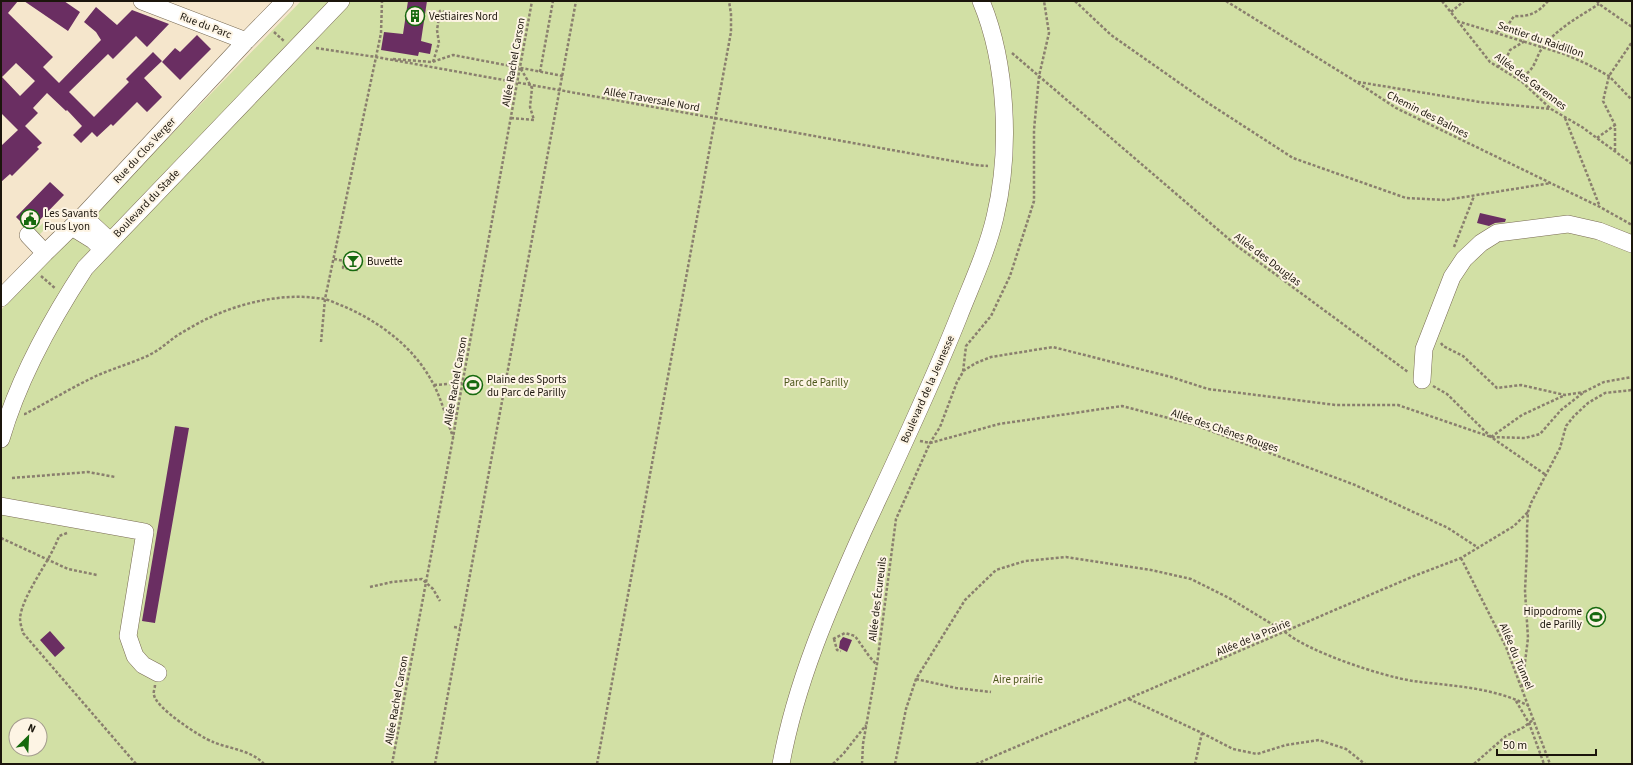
<svg xmlns="http://www.w3.org/2000/svg" width="1633" height="765" viewBox="0 0 1633 765" font-family="'Source Sans 3',sans-serif">
	<style>
		.green { fill: #d2e0a5; fill-rule: evenodd }
		.building { fill: #6a2e62; fill-rule: evenodd }
		.lines { fill: none; stroke-linecap: round; stroke-linejoin: round }
		.minor-casing { stroke: #786a53; stroke-width: 18 }
		.path { stroke: #8a7f6e; stroke-width: 2.5; stroke-dasharray: 3 2; stroke-linecap: butt }
		.minor { stroke: #fff; stroke-width: 17 }
		.labels { text-anchor: middle; stroke-width: 4; stroke-linejoin: round; paint-order: stroke }
		.poi-label { font-size: 11px; fill: #1b150c; stroke: #fdf4e4; text-anchor: start }
		.street-label { font-size: 11px; fill: #1b150c; stroke: #fdf4e4 }
		.park-label { font-size: 11px; fill: #4d581c; stroke: #fdf4e4 }
	</style>
	<rect width="100%" height="100%" fill="#f5e6cc"/>
	<!-- green -->
	<path class="green" d="M301,1H1632V764H1V310ZM16,725H40V749H16Z
		M45,221L50,224L36,238L29,231L35,226L38,228Z"/>
	<!-- building -->
	<path class="building" d="M1,1H18L8,13L53,57L43,67L59,83L101,40L96,32L84,22L96,7L117,25L132,10L169,24L147,47L136,36L113,59L108,54L69,92L94,117L129,82L126,79L153,52L162,61L144,78L162,97L147,112L137,102L113,126L111,124L97,137L92,132L81,143L73,135L82,126L67,110L66,111L47,93L33,108L38,113L25,126L42,143L37,147L39,149L12,176L10,174L1,182V146L18,130L1,113ZM16,63L35,81L20,96L2,77Z
		M24,1H64L80,12L68,31Z
		M408,1H427L421,41L432,44L430,54L419,52L418,56L381,50L384,32L403,34Z
		M197,35L211,49L180,80L162,62L175,48L180,52Z
		M50,182L64,195L33,227L30,225L25,226L16,217Z
		M1480,213L1506,219L1505,222L1495,223L1489,226L1477,223Z
		M348,254L361,256L359,268L346,266Z
		M175,426L189,428L155,623L142,621Z
		M50,631L65,648L55,657L40,640Z
		M843,637L852,640L847,652L839,648L840,641Z"/>
	<g class="lines">
		<defs>
			<path id="minor" d="M142,1L246,41
				M83,216L110,241
				M72,227L93,240L102,249
				M28,235L45,253
				M1,298L45,253L83,216L246,41L285,1
				M1422,380L1424,349L1452,277L1464,259L1481,243L1497,233L1568,224L1599,231L1632,244
				M1,439C18,380 51,320 85,268L341,1
				M1,506L145,532L128,636L135,656L143,665L158,673
				M781,764C796,682 829,607 863,531C896,460 930,389 959,316C972,283 987,251 995,217C1011,151 1007,63 981,1"/>
		</defs>
		<!-- minor casing -->
		<use href="#minor" class="minor-casing"/>
		<!-- path -->
		<path class="path" d="M1075,1L1111,35L1208,103L1293,158L1406,198L1446,200L1551,183
			M1226,1L1355,81L1396,108L1600,207L1632,225
			M1442,1L1490,62L1521,81L1551,109L1582,127L1632,164
			M1597,1L1599,4L1632,27
			M1451,12L1464,1
			M1457,21L1564,54L1587,64L1609,76L1632,100
			M274,32L284,41
			M1497,32L1508,25L1514,16C1529,17 1538,13 1548,1
			M316,48L376,57L975,165L988,166
			M1012,53L1237,246L1408,372
			M393,59L432,62L453,55L563,76
			M433,62L439,43L437,30L440,11C454,13 467,18 480,12
			M1498,67L1507,57L1510,50L1525,41
			M540,72L553,1
			M1521,81L1523,76C1537,68 1535,56 1544,46C1559,27 1579,17 1599,4
			M1358,82L1480,102L1551,109
			M511,118L534,120L530,107L532,88L521,69
			M1565,118L1600,207
			M1597,138L1615,125
			M1615,151V125L1603,101L1609,76L1632,42
			M1454,247L1474,196
			M334,259L344,261L343,268L358,270
			M41,276L56,289
			M321,342L325,299L376,57L381,33L382,1
			M1441,343L1443,346L1463,356L1497,388L1521,385L1565,395L1584,392
			M963,371L976,363L991,357L1053,347L1171,377L1208,389L1336,405H1398L1491,437L1525,438L1540,434L1561,410L1584,392L1604,382L1632,377
			M434,385L462,383
			M1433,386L1447,394L1491,437L1546,475
			M24,414H25C48,402 71,388 94,377C113,368 134,363 153,353C162,348 169,341 178,335C191,327 205,319 220,313C252,300 290,293 324,299C330,300 337,304 343,306C378,321 411,345 430,378C441,396 446,418 453,437
			M445,415L452,416L457,413
			M1491,437L1522,415L1565,395
			M920,441L930,443L999,424L1122,406L1195,425L1355,485L1448,528L1477,547
			M12,478L88,472L115,477
			M67,533L59,536C50,562 23,593 20,618C20,623 22,629 23,633L136,764
			M1,538L68,569L97,575
			M1461,558L1506,647L1550,764
			M370,587L392,582L422,579L433,589L440,601
			M454,627L460,628
			M833,639L845,633L855,636L869,656L876,664
			M834,639L837,650L841,651
			M916,679L956,688L991,692
			M155,685C155,688 153,692 154,695C156,708 200,737 213,742C230,749 251,750 264,764
			M1522,687L1528,638L1525,591L1527,549V528L1528,512L1531,503L1560,448L1566,426L1574,416L1588,403L1605,393L1632,390
			M1129,699L1202,733L1195,764
			M1516,701L1529,723L1544,764
			M1202,733L1233,749L1257,754L1286,745L1319,740L1346,749L1365,764
			M392,764L453,438L457,413L532,1
			M435,764L576,1
			M597,764L731,32V14L729,1
			M833,764L844,753L866,725
			M862,764L863,744L877,664L896,519L930,443L940,427L957,382L963,372L966,346L991,316L1010,276L1034,201V130L1039,76L1049,33L1044,1
			M895,764L906,709L916,679L965,600L996,570L1025,561L1066,557L1151,570L1191,579L1229,598L1285,632C1309,652 1381,676 1413,681C1451,686 1494,687 1529,706
			M976,764L1414,576L1461,558L1514,526L1528,512
			M1474,764L1506,736L1524,727L1534,719"/>
		<!-- minor -->
		<use href="#minor" class="minor"/>
	</g>
	<!-- icons -->
	<defs>
		<symbol id="building-ring" viewBox="-11 -11 22 22"><circle r="9.5" fill="#fdf4e4" stroke="#16690e" stroke-width="1.5"/><path d="M-4-6H4V6H1V3H-1V6H-4ZM-2.5-4.3h1.7v1.8h-1.7ZM.8-4.3h1.7v1.8H.8ZM-2.5-1h1.7V.8h-1.7ZM.8-1h1.7V.8H.8Z" fill="#16690e"/></symbol>
		<symbol id="civic-ring" viewBox="-11 -11 22 22"><circle r="9.5" fill="#fdf4e4" stroke="#16690e" stroke-width="1.5"/><path d="M-.6-6.5H3V-4.5H.6V-3L4-1V1h2V6H-6V1h2V-1L-.6-3ZM-1.2 2.5V6h2.4V2.5Z" fill="#16690e"/></symbol>
		<symbol id="bar-ring" viewBox="-11 -11 22 22"><circle r="9.5" fill="#fdf4e4" stroke="#16690e" stroke-width="1.5"/><path d="M-6-5H6L.8 .8V4.5H3.5V6h-7V4.5H-.8V.8Z" fill="#16690e"/></symbol>
		<symbol id="stadium-ring" viewBox="-11 -11 22 22"><circle r="9.5" fill="#fdf4e4" stroke="#16690e" stroke-width="1.5"/><path d="M0-5a6.5 5 0 1 0 0 10a6.5 5 0 1 0 0-10ZM-3.5-1.8h7v3.6h-7Z" fill="#16690e"/></symbol>
	</defs>
	<g fill-rule="evenodd">
		<use href="#building-ring" x="404" y="5" width="22" height="22"/>
		<use href="#civic-ring" x="19" y="208" width="22" height="22"/>
		<use href="#bar-ring" x="342" y="250" width="22" height="22"/>
		<use href="#stadium-ring" x="462" y="374" width="22" height="22"/>
		<use href="#stadium-ring" x="1585" y="606" width="22" height="22"/>
	</g>
	<g class="labels">
		<!-- poi labels -->
		<g class="poi-label">
			<text x="429" y="20">Vestiaires Nord</text>
			<text x="44" y="217">Les Savants<tspan x="44" dy="13">Fous Lyon</tspan></text>
			<text x="367" y="265">Buvette</text>
			<text x="487" y="383">Plaine des Sports<tspan x="487" dy="13">du Parc de Parilly</tspan></text>
			<text x="1582" y="615" text-anchor="end">Hippodrome<tspan x="1582" dy="13">de Parilly</tspan></text>
		</g>
		<!-- street labels -->
		<g class="street-label">
			<text transform="translate(206 25) rotate(21)" y="4">Rue du Parc</text>
			<text transform="translate(1541 39) rotate(19)" y="4">Sentier du Raidillon</text>
			<text transform="translate(513 62) rotate(-80)" y="4">Allée Rachel Carson</text>
			<text transform="translate(1531 81) rotate(37)" y="4">Allée des Garennes</text>
			<text transform="translate(652 99) rotate(10)" y="4">Allée Traversale Nord</text>
			<text transform="translate(1428 114) rotate(27)" y="4">Chemin des Balmes</text>
			<text transform="translate(144 150) rotate(-47)" y="4">Rue du Clos Verger</text>
			<text transform="translate(146 203) rotate(-46)" y="4">Boulevard du Stade</text>
			<text transform="translate(1268 259) rotate(37)" y="4">Allée des Douglas</text>
			<text transform="translate(455 381) rotate(-80)" y="4">Allée Rachel Carson</text>
			<text transform="translate(927 389) rotate(-66)" y="4">Boulevard de la Jeunesse</text>
			<text transform="translate(1225 430) rotate(19)" y="4">Allée des Chênes Rouges</text>
			<text transform="translate(877 599) rotate(-83)" y="4">Allée des Écureuils</text>
			<text transform="translate(1253 637) rotate(-23)" y="4">Allée de la Prairie</text>
			<text transform="translate(1517 656) rotate(67)" y="4">Allée du Tunnel</text>
			<text transform="translate(396 700) rotate(-80)" y="4">Allée Rachel Carson</text>
		</g>
		<!-- park labels -->
		<g class="park-label">
			<text x="816" y="386">Parc de Parilly</text>
			<text x="1018" y="683">Aire prairie</text>
		</g>
	</g>
	<!-- border -->
	<rect width="1633" height="765" fill="none" stroke="#1b150c" stroke-width="4"/>
	<!-- north arrow -->
	<g transform="translate(28 737) rotate(24)"><circle r="19" fill="#fdf4e4" stroke="#a39b8e"/>
	<path d="M0-3L7 15L0 10L-7 15Z" fill="#16690e"/>
	<text y="-6" font-size="11" font-weight="bold" text-anchor="middle" fill="#1b150c">N</text>
	</g>
	<!-- scale -->
	<path d="M1497 749v6h99v-6" fill="none" stroke="#1b150c" stroke-width="2"/>
	<text x="1503" y="749" font-size="12" fill="#1b150c" stroke="#fdf4e4" stroke-width="3" paint-order="stroke">50 m</text>
</svg>
